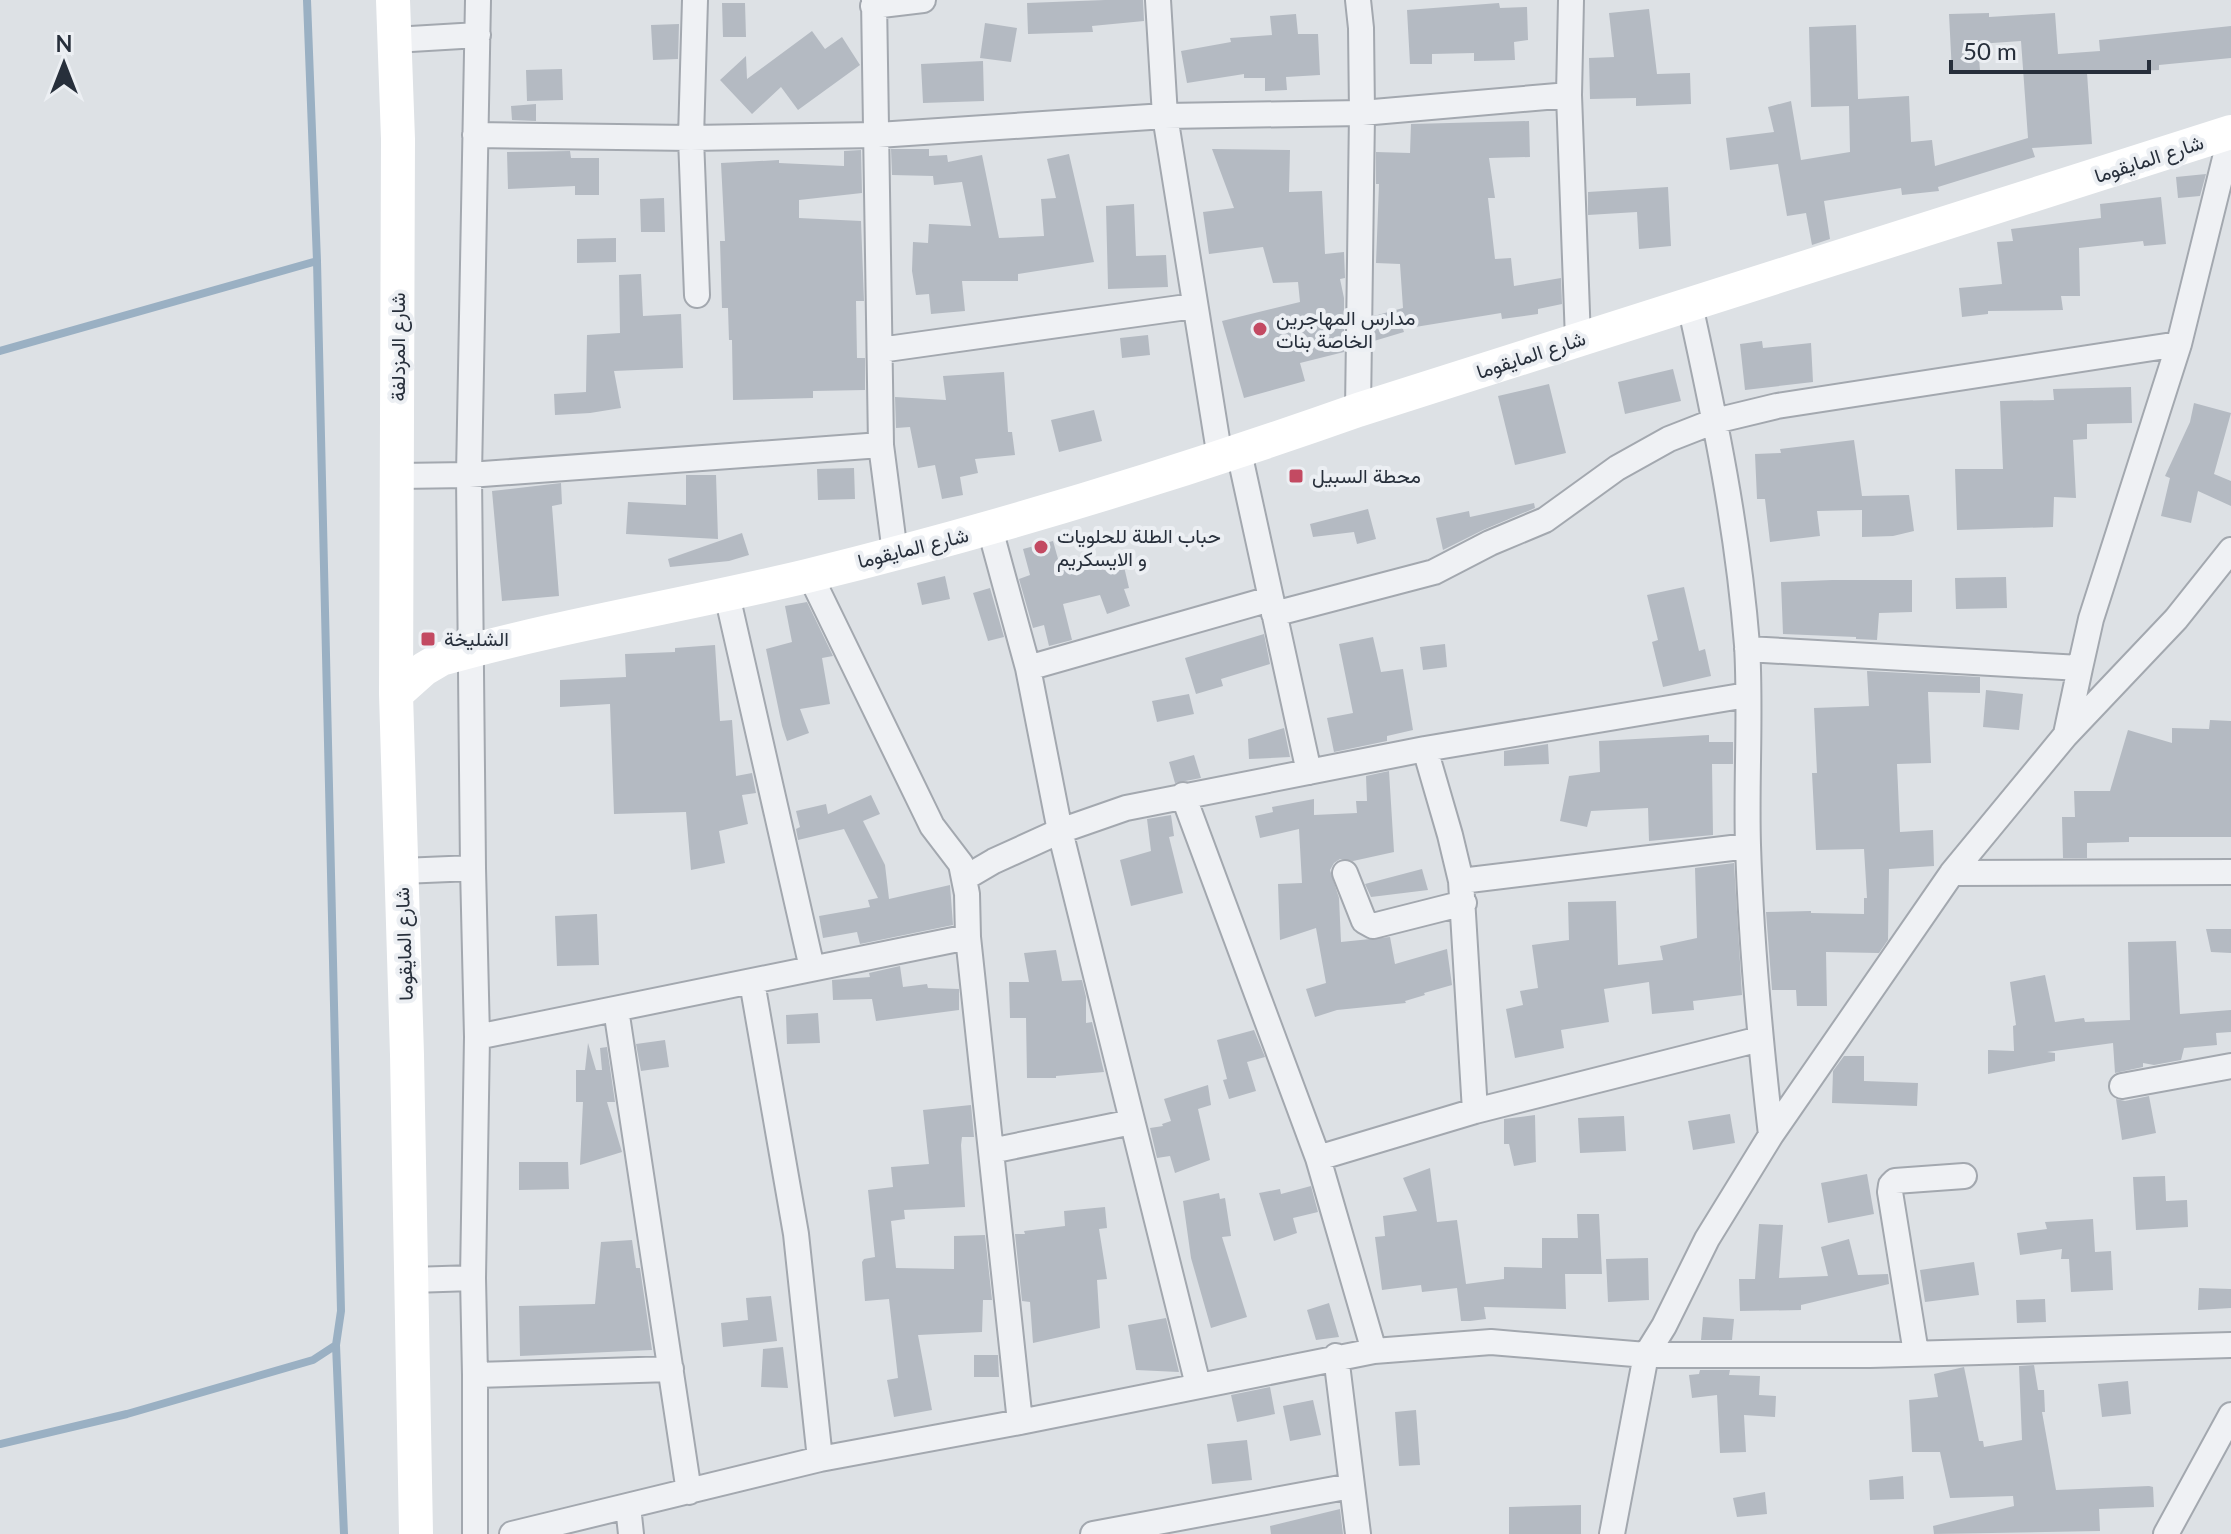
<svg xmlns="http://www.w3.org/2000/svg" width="2231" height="1534" viewBox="0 0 2231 1534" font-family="Lato,Vazirmatn,sans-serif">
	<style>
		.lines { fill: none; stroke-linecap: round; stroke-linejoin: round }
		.stream { stroke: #9ab0c3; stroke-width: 8 }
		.building { fill: #b4bac2 }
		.street-casing { stroke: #a3a8af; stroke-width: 28 }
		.street { stroke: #eff1f4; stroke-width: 24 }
		.secondary { stroke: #fff; stroke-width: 34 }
		.poi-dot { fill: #c34a62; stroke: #eceff3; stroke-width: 3 }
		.labels { text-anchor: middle; stroke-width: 8; stroke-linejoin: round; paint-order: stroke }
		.street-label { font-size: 20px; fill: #272f3b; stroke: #eceff3 }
		.poi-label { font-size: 20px; fill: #272f3b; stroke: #eceff3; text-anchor: start }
	</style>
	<rect width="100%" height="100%" fill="#dde1e5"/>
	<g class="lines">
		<!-- stream -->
		<path class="stream" d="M0,351L317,261L307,0
			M336,1345L344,1534
			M0,1444L127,1414L313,1360L336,1345L341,1311L317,261"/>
	</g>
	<!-- building -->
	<path class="building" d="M1105,0H1143L1144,21L1092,26L1093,32L1028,34L1027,3Z
		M722,3H745L746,37H723Z
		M1499,3L1500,8L1527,7L1528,40L1514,42L1515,60L1474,61V53L1432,54V64H1410L1407,10Z
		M1649,9L1657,74L1690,73L1691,104L1636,106V98L1590,99L1589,58L1614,57L1609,13Z
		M1989,13V17L2055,13L2058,54L2100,51L2099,40L2231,26V58L2159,65V70L2087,73L2092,144L2032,148L2035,157L1938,187L1939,191L1902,195L1901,188L1824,201L1830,239L1812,245L1806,213L1787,216L1778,164L1730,170L1726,138L1774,132L1768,107L1791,101L1801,160L1850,152L1849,106L1811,107L1809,27L1856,25L1858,99L1909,96L1911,142L1932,140L1935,166L2028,138L2021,41L1978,44L1980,71L1952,73L1949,14Z
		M1296,14L1298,34H1318L1320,75L1286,77L1287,90L1265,91V78H1244V74L1187,83L1181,51L1231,42L1230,38L1272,35L1270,16Z
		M985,23L1017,28L1011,62L980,58Z
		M679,24L678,59L653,60L651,25Z
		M812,31L825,49L842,37L860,65L798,110L781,87L752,114L720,80L746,56L747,79Z
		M983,61L984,101L923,103L921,64Z
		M562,69L563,100L527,101L526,70Z
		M536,104V121L512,120L511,106Z
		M1529,121L1530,157L1489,158L1495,198H1488L1495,259L1511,258L1514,286L1561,278L1562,304L1538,309V314L1502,319L1501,313L1403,329L1404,332L1374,341V316L1403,308L1400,264L1376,263L1379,184H1376V152L1410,153L1411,124Z
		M891,149H929V156L947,155L948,162L982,155L999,238L1044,236L1041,199L1056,198L1047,159L1069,154L1094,262L1018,274V281H962L965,311L931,314L929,294L916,295L912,271L913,242L928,243L929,224L971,226L962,182L934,185L933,176L892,175Z
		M1212,149L1290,150L1289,192L1322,191L1325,254L1344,252L1345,278L1340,279L1344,298V352L1300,363L1305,381L1244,398L1222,321L1300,302L1298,282L1273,283L1263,247L1209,254L1203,212L1234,208Z
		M861,150L862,193L799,200V218L861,221L864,301H856L857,358H865V390L813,391V398L733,400L732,340H729L728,308H722L720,241H725L721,163L779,160V163L844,166V151Z
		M570,151L571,158H599V195H575V186L508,189L507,152Z
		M2206,174L2200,196L2178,198L2176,177Z
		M1668,187L1671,246L1639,249L1637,212L1588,215V192Z
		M2161,197L2166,244L2144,246L2143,241L2079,248L2080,296H2061L2063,310L1988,311V314L1962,317L1959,288L2002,284L1997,242L2013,241L2011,229L2101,218L2100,204Z
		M664,198L665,232H641L640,199Z
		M1134,204L1136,256L1166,255L1168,287L1108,289L1106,206Z
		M616,238V262L577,263V239Z
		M641,274L643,316L681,314L683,368L614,371L621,408L590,413L555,415L554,394L586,392L587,335L620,333L619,275Z
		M1148,335L1150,355L1122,358L1120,338Z
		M1762,341L1763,348L1811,343L1813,382L1745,390L1740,344Z
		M1673,369L1681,401L1625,414L1618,382Z
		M1004,372L1008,432H1012L1015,455L975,459L978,473L960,477L963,495L942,499L935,465L918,468L910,427L896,428L895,397L946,400L943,376Z
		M1549,384L1566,453L1515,465L1498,396Z
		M2131,387L2132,423L2087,424V439L2073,440L2076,498L2054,497L2053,527L1957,530L1955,469H2003L2000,401L2054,400L2053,389Z
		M2194,403L2231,413L2214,474L2231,481V506L2198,491L2191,523L2161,516L2170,478L2165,476L2190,422Z
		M1094,410L1102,441L1059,452L1051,420Z
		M1854,440L1862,496L1909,495L1914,531L1893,536L1862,537V510L1817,511L1820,536L1770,542L1765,499H1757L1755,454L1781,453L1780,449Z
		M854,468L855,499L818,500L817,469Z
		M686,475H716L718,539L626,534L628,502L686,505Z
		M561,483L562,504L552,506L559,596L502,601L492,491Z
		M1534,503L1535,508L1483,530L1443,550L1436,518L1469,511L1470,517Z
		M1368,509L1376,539L1357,544L1354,532L1313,537L1310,524Z
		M742,533L749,555L729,561L670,567L668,559Z
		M1053,541L1060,566L1068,564L1070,571L1122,558L1129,588L1124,589L1130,606L1107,614L1100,595L1063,604L1072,640L1049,646L1044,625L1033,628L1019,579L1030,575L1023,549Z
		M945,576L950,599L922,605L917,583Z
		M2006,577L2007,608L1956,609L1955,578Z
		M1832,580H1912V612L1879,613L1877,640L1856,639V637L1783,634L1781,582Z
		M1684,587L1699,651L1705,649L1711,676L1663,687L1652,642L1658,640L1647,595Z
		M990,588L1004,637L988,641L973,593Z
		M807,602L833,656L822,658L830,704L800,709L809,733L787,741L782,726L766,649L792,642L785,606Z
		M1264,634L1270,664L1221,679L1223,686L1196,694L1185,658Z
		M1373,637L1381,672L1403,669L1413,730L1387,736V741L1334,752L1327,718L1353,713L1339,644Z
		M1445,644L1447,667L1423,670L1420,647Z
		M715,645L720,721L732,720L736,776L752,773L756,793L742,795L748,824L719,831L725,863L691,870L686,812L614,814L610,704L560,707V680L626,677L625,654L675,652V648Z
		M1867,671L1980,677V693L1928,692L1931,763L1897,764L1900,832L1933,830L1934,866L1889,869L1888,940L1879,953L1826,952L1827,1006H1797L1796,990H1772L1766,912L1811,911V913L1864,914V898H1867L1864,849L1816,850L1812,773H1817L1814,708L1869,706Z
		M1986,690L2023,694L2019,730L1983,727Z
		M1189,694L1194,714L1157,722L1152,701Z
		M2210,720L2231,721V837H2129V842L2087,843V858H2063L2062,817H2075L2074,791H2110L2128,730L2172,743V728L2209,729Z
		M1284,728L1290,757L1249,759L1248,739Z
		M1709,735V742H1733V764H1712L1713,835L1649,841L1648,808L1591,811L1587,827L1560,821L1569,776L1600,772L1599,741Z
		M1548,744L1549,764L1504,766V751Z
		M1194,755L1201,778L1175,783L1169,762Z
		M1389,771L1394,852L1353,861L1340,859L1334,863L1330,870L1339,898L1341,942L1390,937L1395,964L1447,949L1452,985L1424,993L1425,995L1405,1001L1406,1003L1337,1010L1315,1017L1306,989L1326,983L1316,928L1280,940L1278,884L1302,883L1299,829L1260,838L1255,816L1273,812L1272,807L1314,799V815L1357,813L1356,801H1367L1366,776Z
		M871,795L880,814L863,821L885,865L889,899L950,885L953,925L860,944L857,932L823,938L819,916L870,907L868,900L878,898L844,829L798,840L796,829L800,827L796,811L826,804L828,814Z
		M1171,815L1174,836L1169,837L1183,893L1131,906L1120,860L1151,851L1147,819Z
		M1734,863L1742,995L1693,1001L1694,1010L1652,1014L1649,982L1604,989L1609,1022L1561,1030L1564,1048L1515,1058L1506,1009L1523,1005L1520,991L1538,988L1532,945L1569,940L1568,902L1616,901L1618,965L1663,960L1660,946L1697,938L1695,868Z
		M1422,869L1428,890L1371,897L1365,884Z
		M597,914L599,965L557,966L555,916Z
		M2206,929H2231V953L2211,952Z
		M2176,941L2180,1014L2231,1010V1032L2216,1033L2217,1045L2184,1048L2181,1060L2154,1065L2143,1063V1067L2115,1073L2113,1043L2047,1052L2055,1053V1061L1988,1074V1050L2014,1051L2013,1026L2016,1025L2010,982L2045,975L2055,1022L2084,1018L2085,1022L2130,1020L2128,942Z
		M1056,950L1062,981L1082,980L1086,997V1023L1092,1022L1104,1072L1056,1076V1078H1027L1026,1018H1010L1009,982H1029L1024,953Z
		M900,966L903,987L927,984L928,988L959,989V1010L876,1021L872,999L833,1000L832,980L870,977L869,973Z
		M818,1013L820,1043L787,1044L786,1015Z
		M1254,1030L1265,1057L1247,1062L1256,1091L1229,1099L1223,1080L1227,1079L1217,1040Z
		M665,1040L669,1067L641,1071L636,1044Z
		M588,1043L596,1070H602L600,1048L607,1047L615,1102H607L622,1152L580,1165L583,1102H576V1070H585Z
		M1844,1056H1864V1081L1918,1083L1917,1106L1832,1103L1833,1071Z
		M1208,1085L1211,1105L1198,1109L1210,1160L1175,1173L1170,1156L1157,1158L1150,1128L1163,1126L1162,1124L1171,1121L1164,1099Z
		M2149,1096L2156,1133L2122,1140L2116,1099L2125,1101Z
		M971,1105L974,1137H962L961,1145L965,1207L904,1210L905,1219L891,1221L896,1268L954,1269V1236L985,1235L992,1300H983L982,1332L918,1335L932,1410L894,1417L887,1380L898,1378L889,1299L865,1301L862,1262L864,1259L875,1257L868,1190L893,1187L891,1167L929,1164L923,1110Z
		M1730,1114L1735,1143L1693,1150L1688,1121Z
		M1535,1115L1536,1162L1514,1166L1509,1144H1504V1119Z
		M1624,1116L1626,1151L1580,1153L1578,1118Z
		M519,1162H568L569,1189L519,1190Z
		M1430,1168L1437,1222L1457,1220L1466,1284L1504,1279V1267L1542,1268V1238H1578L1577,1214H1599L1602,1274H1565L1566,1309L1484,1307L1486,1319L1470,1321H1461L1457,1288L1422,1292L1421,1285L1382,1290L1375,1237L1385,1236L1383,1216L1417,1211L1403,1178Z
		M1867,1174L1874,1214L1828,1223L1821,1183Z
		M2165,1176L2166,1201L2187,1200L2188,1227L2136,1230L2133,1177Z
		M1311,1186L1318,1212L1293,1218L1297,1233L1274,1241L1259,1193L1280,1189L1281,1194Z
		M1219,1193L1220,1199L1225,1198L1231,1236L1222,1237L1247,1317L1211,1328L1191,1258L1183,1201Z
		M1105,1207L1107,1228L1099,1229L1107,1279L1097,1280L1100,1328L1033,1343L1030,1302L1022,1301L1015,1234H1025L1024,1231L1065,1226L1064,1211Z
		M2093,1219L2095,1252L2111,1251L2113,1290L2071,1292L2069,1259H2061L2062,1249L2020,1255L2017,1233L2047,1229L2045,1222Z
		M1759,1224L1783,1225L1779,1278L1828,1276L1821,1247L1849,1239L1858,1275L1888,1274L1889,1284L1801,1305V1310L1740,1311L1739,1279H1755Z
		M632,1240L636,1268H640L652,1350L520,1356L519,1306L595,1304L601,1242Z
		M1648,1258L1649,1300L1608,1302L1606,1259Z
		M1974,1262L1979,1295L1925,1302L1920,1270Z
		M2199,1288L2231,1289V1308L2198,1310Z
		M771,1296L777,1341L723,1347L721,1323L748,1320L746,1298Z
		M2045,1299L2046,1322L2017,1323L2016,1300Z
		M1329,1303L1339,1337L1316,1340L1307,1310Z
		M1703,1317L1734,1319L1732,1340H1701Z
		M1166,1318L1179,1372L1136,1370L1128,1325Z
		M783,1347L788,1388L761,1387L763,1349Z
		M974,1355H998L999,1377H974Z
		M2034,1365L2038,1390H2044L2045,1412H2042L2056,1490L2149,1486L2153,1487L2154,1507L2099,1509L2100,1531L1934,1534L1933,1526L2014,1506L2013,1496L1950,1498L1940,1452H1912L1909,1400L1938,1397L1934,1374L1964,1367L1979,1441H1983L1984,1447L2022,1440L2019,1366Z
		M1700,1370H1730L1729,1375L1760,1376L1759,1395L1776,1396L1775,1417L1744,1415L1746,1452L1720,1453L1717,1395L1692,1398L1689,1375L1699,1374Z
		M2128,1381L2131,1414L2102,1417L2098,1384Z
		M1270,1387L1275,1414L1237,1422L1231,1395Z
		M1313,1400L1321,1435L1290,1441L1283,1406Z
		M1416,1410L1420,1465L1399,1466L1395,1412Z
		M1247,1440L1252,1480L1212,1484L1207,1444Z
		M1903,1476L1904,1499L1870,1500L1869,1480Z
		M1765,1492L1767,1514L1737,1517L1733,1498Z
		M1581,1505V1534H1509V1507Z
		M1340,1509L1343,1534H1271L1270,1526Z"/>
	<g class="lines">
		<defs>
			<path id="street" d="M695,0L691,138L697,295
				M874,0L881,445L895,553
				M1158,0L1165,116L1220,458
				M1358,0L1361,28L1362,113L1358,410
				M1571,0L1569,95L1578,340
				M873,6L923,0
				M394,40L478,35
				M475,135L691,138L878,135L1165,116L1362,113L1569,95
				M1690,305C1715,418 1738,530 1747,645C1751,712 1746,779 1748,845C1751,942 1760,1039 1771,1135
				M880,350L1194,306
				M1239,452L1309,772
				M398,476L469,475L881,445
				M990,529L1028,668L1060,831L1198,1385
				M810,575L932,826L961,864L967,894L968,937L1020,1422
				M727,595L812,968
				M1274,614L1434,572L1490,543L1545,520L1617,468L1669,439L1715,421L1777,406L2179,344
				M1747,649L2080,668L2066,734
				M1028,668L1270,599
				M2080,668L2091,619L2179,344L2231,134
				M1425,749L1450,835L1461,881L1475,1111
				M1183,795L1318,1158L1374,1351
				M402,871L473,868
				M1345,873L1364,921L1373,926L1464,903
				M1952,873L2231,872
				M965,878L994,861L1060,831L1126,808L1425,749L1747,695
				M1461,881L1748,846
				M752,982L796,1234L820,1459
				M616,1009L689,1492
				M477,1037L968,937
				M2122,1086L2231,1066
				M991,1151L1132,1122
				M1318,1158L1475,1111L1760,1039
				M412,1280L473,1278
				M1916,1353L1890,1192L1891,1185L1895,1181L1964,1176
				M1336,1356L1358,1534
				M475,1375L671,1369
				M628,1506L631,1534
				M475,1534V1375L473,1278L477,1037L473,868L469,475L478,0
				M512,1534L820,1459L1020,1422L1374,1351L1491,1342L1646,1355H1870L2231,1345
				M1093,1534L1351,1486
				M1612,1534L1646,1355L1664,1326L1707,1239L1771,1135L1952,873L2065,736L2176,619L2231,550
				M2166,1534L2231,1415"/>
		</defs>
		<!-- street casing -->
		<use href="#street" class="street-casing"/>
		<!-- street -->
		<use href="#street" class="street"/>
		<!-- secondary -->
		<path class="secondary" d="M393,0L398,139L396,694L407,1055L416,1534
			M396,694L424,669L441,659C561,625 686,605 807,576C994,530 1177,474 1358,410L2231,132"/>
	</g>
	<!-- markers -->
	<g class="poi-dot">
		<circle cx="1260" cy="329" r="8"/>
		<rect x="1288" y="468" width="16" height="16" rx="4"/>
		<circle cx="1041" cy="547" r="8"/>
		<rect x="420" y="631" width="16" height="16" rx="4"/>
	</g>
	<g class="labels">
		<!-- street labels -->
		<g class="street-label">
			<text transform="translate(2149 159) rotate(-18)" y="7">شارع المايقوما</text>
			<text transform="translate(398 347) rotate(-90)" y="7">شارع المزدلفة</text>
			<text transform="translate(1531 355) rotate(-18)" y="7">شارع المايقوما</text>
			<text transform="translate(913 548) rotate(-14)" y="7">شارع المايقوما</text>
			<text transform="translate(404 944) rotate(-92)" y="7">شارع المايقوما</text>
		</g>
		<!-- poi labels -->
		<g class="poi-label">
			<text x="1276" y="325">مدارس المهاجرين<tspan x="1276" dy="23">الخاصة بنات</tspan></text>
			<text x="1312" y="483">محطة السبيل</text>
			<text x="1057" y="543">حباب الطلة للحلويات<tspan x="1057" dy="23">و الايسكريم</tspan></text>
			<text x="444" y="646">الشليخة</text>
		</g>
	</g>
	<!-- north arrow -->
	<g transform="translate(64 64)" stroke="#eceff3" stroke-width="6" paint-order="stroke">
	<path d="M0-6L14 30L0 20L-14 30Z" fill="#272f3b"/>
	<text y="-12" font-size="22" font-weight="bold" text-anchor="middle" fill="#272f3b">N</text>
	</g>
	<!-- scale -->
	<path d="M1951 60v12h198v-12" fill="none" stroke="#272f3b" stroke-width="4"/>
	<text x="1963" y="60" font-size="24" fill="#272f3b" stroke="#eceff3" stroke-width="6" paint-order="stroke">50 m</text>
</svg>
